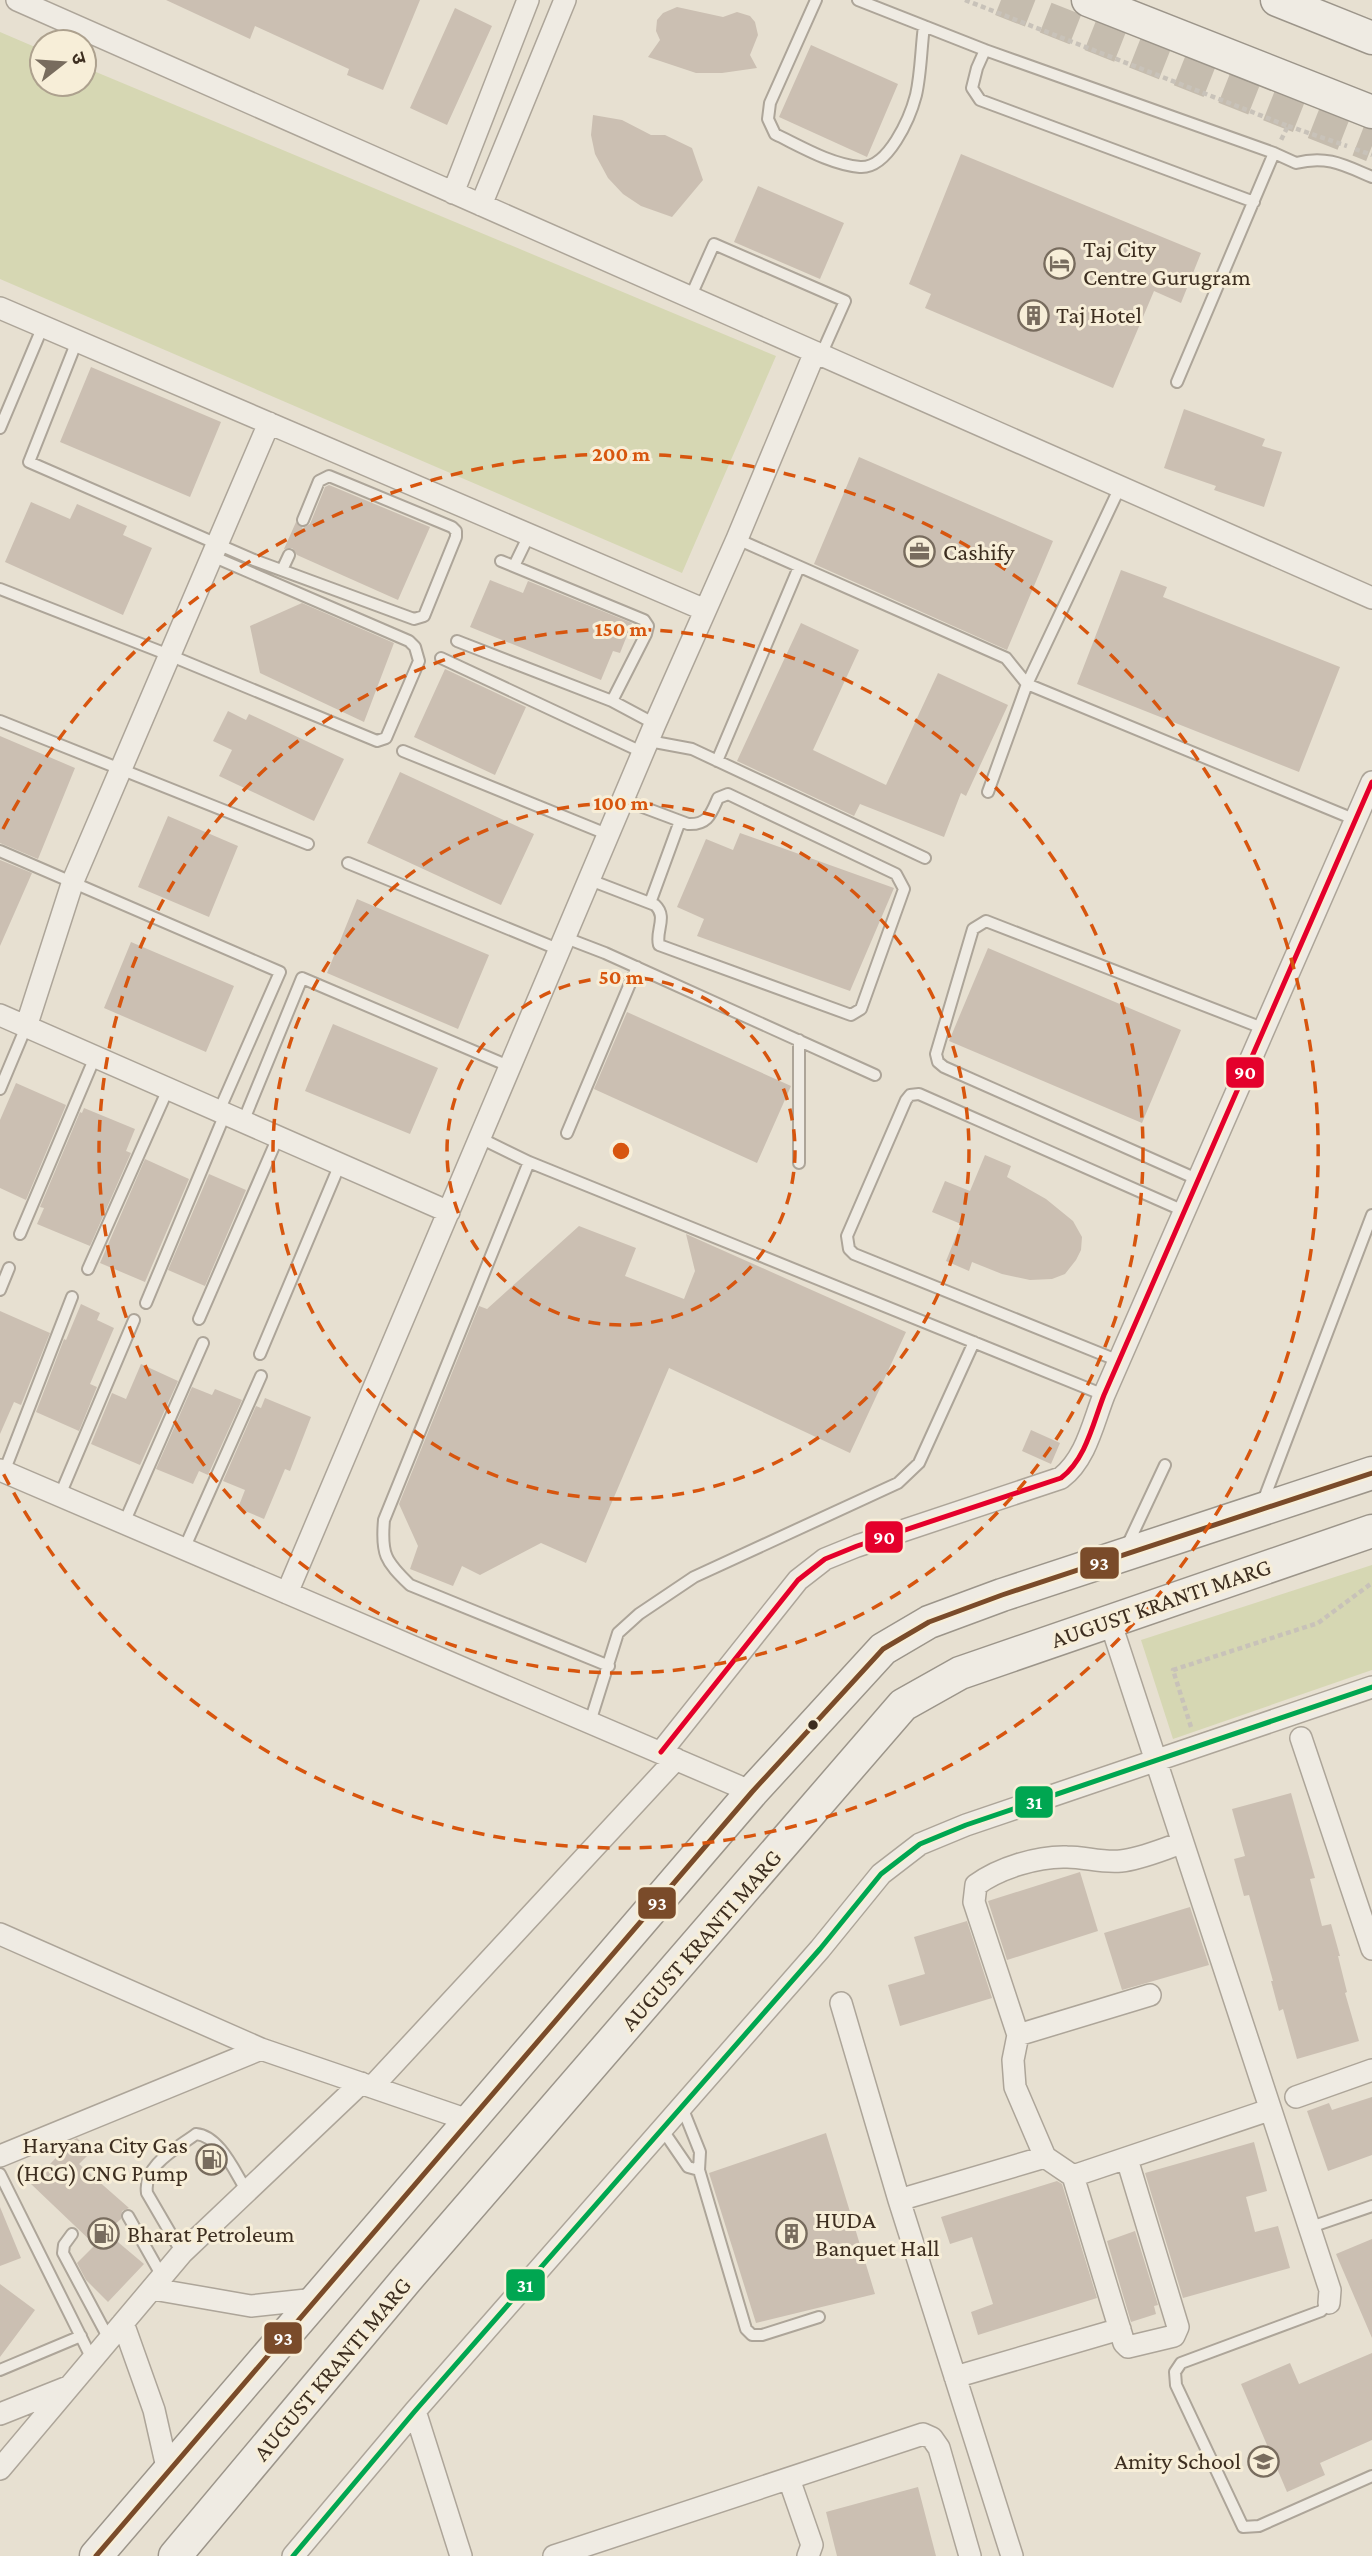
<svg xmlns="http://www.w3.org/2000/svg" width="1372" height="2556" viewBox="0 0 1372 2556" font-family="'Crimson Pro','Noto Sans Devanagari',serif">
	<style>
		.green { fill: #d6d7b3 }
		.building { fill: #cbbfb2 }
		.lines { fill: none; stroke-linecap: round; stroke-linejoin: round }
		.secondary-tunnel { stroke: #c5bcae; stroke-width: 32; stroke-dasharray: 32 16; stroke-linecap: butt }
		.service-casing { stroke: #ada599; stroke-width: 14 }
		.minor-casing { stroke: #ada599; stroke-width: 24 }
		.secondary-casing { stroke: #9c958a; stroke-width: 35 }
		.path { stroke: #c8c2b9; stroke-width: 4.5; stroke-dasharray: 5 3.5; stroke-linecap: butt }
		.service { stroke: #efebe3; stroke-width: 10 }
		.minor { stroke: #efebe3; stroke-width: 21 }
		.secondary { stroke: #efebe3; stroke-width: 32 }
		.bus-1-casing { stroke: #f7eed8; stroke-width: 10 }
		.bus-2-casing { stroke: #f7eed8; stroke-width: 10 }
		.bus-3-casing { stroke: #f7eed8; stroke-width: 10 }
		.bus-1 { stroke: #7a4b2a; stroke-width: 5 }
		.bus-2 { stroke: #e4002b; stroke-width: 5 }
		.bus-3 { stroke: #00a651; stroke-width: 5 }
		.ring { fill: none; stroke: #d7550e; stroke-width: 3.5; stroke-dasharray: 12 9 }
		.bus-dot { fill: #3d2e20; stroke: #f7eed8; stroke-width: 2.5 }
		.labels { text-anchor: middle; stroke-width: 6; stroke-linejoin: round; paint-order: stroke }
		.poi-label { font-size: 24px; fill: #3d2e20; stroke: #f7eed8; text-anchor: start }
		.street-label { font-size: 24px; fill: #3d2e20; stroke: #f7eed8 }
		.centre { fill: #d7550e; stroke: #f7eed8; stroke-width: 3.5 }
		.ring-label { font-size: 21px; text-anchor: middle; font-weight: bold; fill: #d7550e; stroke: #f7eed8; stroke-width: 6; stroke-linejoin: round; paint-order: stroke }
		.line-badge { stroke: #f7eed8; stroke-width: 2.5 }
		.badge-label { font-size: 19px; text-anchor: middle; font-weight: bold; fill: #fff }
	</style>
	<rect width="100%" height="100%" fill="#e7e0d1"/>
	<!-- green -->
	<path class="green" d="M0,32L42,50V84H84V67L776,356L682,573L0,279Z
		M1372,1565V1670L1173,1739L1141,1640Z"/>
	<!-- building -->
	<path class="building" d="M166,0H420L383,90L347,75L349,69L255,26L250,39Z
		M677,7L723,17L737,12L750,16L755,22L758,35L750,55L757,68L722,73H696L648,57L660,40L656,31L657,20L663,13Z
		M455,8L492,26L447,125L410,108Z
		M811,45L898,84L867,157L779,117Z
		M593,115L622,120L651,135H665L692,148L703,180L672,217L641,206L623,194L608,178L595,154L591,135Z
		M961,154L1201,253L1181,303L1154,291L1113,388L925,308L931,294L909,284Z
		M758,186L844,223L820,279L734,242Z
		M91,367L221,422L190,497L60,442Z
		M1184,409L1265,439L1262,446L1282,452L1264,507L1214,490L1216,486L1164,468Z
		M859,457L1053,541L1007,650L814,564Z
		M329,485L430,527L398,600L297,555L292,548L284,549L296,522L303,528L310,524L325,487Z
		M31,502L70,519L77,504L127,526L123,535L152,548L123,615L5,562Z
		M1121,570L1167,587L1163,597L1340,667L1299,772L1077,684Z
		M490,580L523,593L528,581L632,623L620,653L613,651L601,680L470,627Z
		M302,603L394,643L364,722L260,673L250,626Z
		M801,623L859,650L813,750L886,785L938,673L1008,705L966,796L961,793L944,837L860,804L854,816L737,761Z
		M445,669L526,707L495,775L414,737Z
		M228,711L246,720L249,714L344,759L314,821L219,776L232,750L213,741Z
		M0,736L75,768L38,859L0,843Z
		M400,772L534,834L501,905L367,843Z
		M168,816L238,846L209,917L138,887Z
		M740,833L894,888L850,991L697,936L704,919L677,907L706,839L733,850Z
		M0,860L32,873L0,946Z
		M357,899L489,955L458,1029L327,973Z
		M131,942L234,986L206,1052L104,1008Z
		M988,948L1181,1030L1142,1123L949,1041Z
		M627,1012L791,1086L757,1163L594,1089Z
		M333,1024L438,1068L410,1134L305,1091Z
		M16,1083L66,1105L26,1200L0,1188V1120Z
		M84,1108L135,1129L126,1151L131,1153L90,1246L37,1224L44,1208L40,1207L80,1112L82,1113Z
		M985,1155L1011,1166L1007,1177L1046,1199L1073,1221L1082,1237L1081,1250L1076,1260L1065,1274L1052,1279L1030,1280L1002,1274L972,1262L969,1271L946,1261L961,1224L932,1212L945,1181L970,1191Z
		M145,1159L189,1179L145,1282L100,1263Z
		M209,1174L246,1190L205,1286L168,1270Z
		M579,1226L636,1248L625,1276L684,1299L695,1271L686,1234L906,1332L850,1453L669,1368L586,1563L541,1543L480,1575L462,1566L453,1586L410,1569L418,1546L399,1504L479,1306L487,1309Z
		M81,1304L100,1313L97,1320L114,1328L90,1384L97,1387L79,1431L36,1412L64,1339L66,1340Z
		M0,1311L50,1333L21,1405L14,1402L0,1434Z
		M141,1364L178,1381L140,1465L91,1444L112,1393L126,1399Z
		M192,1387L212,1395L215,1389L242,1400L208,1475L199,1471L193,1484L156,1469Z
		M265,1398L311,1417L290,1471L285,1469L264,1519L238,1508L245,1490L223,1481L256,1406L261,1408Z
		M1031,1430L1060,1443L1051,1464L1022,1451Z
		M1291,1793L1315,1878L1310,1879L1322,1926L1331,1924L1340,1956H1338L1347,1992L1345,1993L1359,2041L1297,2059L1283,2009L1279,2011L1271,1981H1273L1249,1895L1244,1896L1234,1859L1245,1856L1232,1809Z
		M1080,1872L1098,1931L1007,1960L988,1901Z
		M1190,1907L1209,1965L1122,1990L1104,1933Z
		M967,1921L992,1998L900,2026L888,1985L925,1974L914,1937Z
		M1372,2097V2155L1328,2171L1307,2111L1329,2103L1332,2110Z
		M826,2133L875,2294L756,2323L709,2173Z
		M77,2138L91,2152L79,2164L129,2208L122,2211L121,2219L106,2232L144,2264L108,2302L86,2280L77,2263L95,2245L31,2184L72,2141Z
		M1254,2142L1267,2191L1246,2197L1255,2232L1278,2226L1290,2268L1183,2298L1145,2173Z
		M1057,2181L1062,2184L1097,2298L978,2335L971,2312L993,2304L972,2237L950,2244L941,2217Z
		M0,2207L21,2258L0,2266Z
		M1135,2231L1158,2305L1154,2306L1156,2314L1131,2322L1107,2241Z
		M1372,2239V2338L1336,2254Z
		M0,2284L35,2310L0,2357Z
		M1372,2353V2440L1320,2463L1325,2475L1287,2492L1241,2384L1290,2363L1299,2384Z
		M918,2487L936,2556H837L826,2512Z"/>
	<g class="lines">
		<!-- secondary-tunnel -->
		<path class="secondary-tunnel" d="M1001,0L1372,146"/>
		<defs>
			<path id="service" d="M816,0L770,103L768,119L775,134C802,147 830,164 860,167C888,169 910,118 916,95C921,73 921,49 924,26
				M858,0L985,50L1274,153L1296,163C1327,155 1344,165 1372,177
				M985,50L977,68L972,88L980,100L1254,202
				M690,298L714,244L845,301L821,355
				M77,341L29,462L254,560L414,619L424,616L456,537V531L452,527L329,476L319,481L303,520
				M1177,382L1274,153
				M0,428L43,326
				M1120,487L1027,684L1356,820
				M737,539L1006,658L1027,684L988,792
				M501,561L644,620L648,626L646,634L612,701
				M514,566L529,535
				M282,570L289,555
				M0,589L169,655L377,741L386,738L419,661L415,647L409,641L212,556
				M457,641L612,701L655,724
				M441,658L644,753
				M0,721L308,844
				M649,741L692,749L925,858
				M403,751L609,835
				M717,761L799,567
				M0,851L280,972L219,1111
				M348,863L560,950
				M590,880L655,905C668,917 655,931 659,945L851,1015L861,1009L904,889L896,874L728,794L718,798C711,814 708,825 688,824L624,800
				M650,903L680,821
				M566,938L605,953L875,1075
				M799,1040V1163
				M0,1089L26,1027
				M243,1122L302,978L511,1067
				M567,1133L637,967
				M480,1138L529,1162L1104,1395
				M529,1162L384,1520C381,1554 385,1561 410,1585L609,1666
				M1199,1180L944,1067L938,1062L936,1054L973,929L986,921L1265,1029
				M20,1234L95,1057
				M88,1269L168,1089
				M0,1290L9,1268
				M146,1303L225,1114
				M199,1319L278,1137
				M260,1354L340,1164
				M1119,1361L854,1254L849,1249L847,1236L906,1100L910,1095L919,1094L1184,1211
				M4,1472L72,1297
				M60,1495L134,1320
				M1262,1504L1372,1215
				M124,1523L203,1343
				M1127,1546L1165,1465
				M184,1549L261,1376
				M590,1722L618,1633L639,1614L694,1577L898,1483L919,1463L974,1342
				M662,2129L688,2167L699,2170L700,2152L682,2107
				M699,2170L746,2329L752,2335H762L819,2317
				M0,2174L92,2359
				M128,2216L163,2278
				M1308,2228L1372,2206
				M72,2234L64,2245L63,2253L109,2339
				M182,2253L147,2193C143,2165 176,2149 196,2134C220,2136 235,2173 247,2191
				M1329,2303L1321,2311L1181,2363L1175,2372L1176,2385L1243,2527L1259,2526L1372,2476
				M0,2370L81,2336"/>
			<path id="minor" d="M17,0L1372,598
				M453,193L528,0
				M481,205L565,0
				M0,308L705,610
				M0,1015L449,1212
				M26,1027L73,881L269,423
				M0,1470L752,1792
				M287,1593L655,724L737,539L815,352
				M1110,1621L1330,2290L1329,2303
				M1301,1738L1372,1949
				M661,1752L798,1580L825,1559L857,1546L1061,1478C1086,1459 1093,1423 1104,1395L1372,782
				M0,1934L261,2049L468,2120
				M841,2003L899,2200L1012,2556
				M1018,2035L1150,1995
				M372,2087L676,1759
				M1296,2097L1372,2070
				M0,2156L261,2049
				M1045,2157L1015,2087L1013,2060L1018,2035L974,1902L976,1885C999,1868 1038,1856 1067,1857C1085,1857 1102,1863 1121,1861C1141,1859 1163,1849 1182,1843
				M1073,2176L1124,2343L1128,2347L1174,2336L1178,2327L1127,2159
				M899,2200L1045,2157L1073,2176L1269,2110
				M153,2289L251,2306L316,2299
				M123,2323L154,2410L168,2472
				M955,2377L1120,2329
				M415,2411L461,2556
				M0,2414L68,2387
				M0,2469L182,2253L361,2083
				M789,2479L812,2545L808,2556
				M293,2556L415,2411L820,1949L881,1874L920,1844L966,1825L1372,1687
				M554,2556L923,2434L932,2438L939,2448L970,2556"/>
			<path id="secondary" d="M1088,0L1372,112
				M1277,0L1372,38
				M96,2556L752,1792L883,1649L929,1622L1002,1595L1372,1473
				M175,2556L406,2280L903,1705L960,1673L1372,1531"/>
		</defs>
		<!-- service casing -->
		<use href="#service" class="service-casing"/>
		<!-- minor casing -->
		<use href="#minor" class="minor-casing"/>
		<!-- secondary casing -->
		<use href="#secondary" class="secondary-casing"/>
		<!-- path -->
		<path class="path" d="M965,0L1288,126L1281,140
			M1288,126L1347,146
			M1355,149L1372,155
			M1191,1727L1173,1670L1318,1623L1372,1583"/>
		<!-- service -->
		<use href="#service" class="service"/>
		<!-- minor -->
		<use href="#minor" class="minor"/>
		<!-- secondary -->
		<use href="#secondary" class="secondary"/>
		<defs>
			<path id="bus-1" d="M96,2556L752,1792L883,1649L929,1622L1002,1595L1372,1473"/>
			<path id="bus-2" d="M661,1752L798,1580L825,1559L857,1546L1061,1478C1086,1459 1093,1423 1104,1395L1372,782"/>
			<path id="bus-3" d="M293,2556L415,2411L820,1949L881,1874L920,1844L966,1825L1372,1687"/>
		</defs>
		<!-- bus-1 casing -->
		<use href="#bus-1" class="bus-1-casing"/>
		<!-- bus-2 casing -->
		<use href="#bus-2" class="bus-2-casing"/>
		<!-- bus-3 casing -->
		<use href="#bus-3" class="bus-3-casing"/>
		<!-- bus-1 -->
		<use href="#bus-1" class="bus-1"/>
		<!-- bus-2 -->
		<use href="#bus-2" class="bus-2"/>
		<!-- bus-3 -->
		<use href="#bus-3" class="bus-3"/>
	</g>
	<!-- distance rings -->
	<g class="ring">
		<circle cx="621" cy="1151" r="174"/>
		<circle cx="621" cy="1151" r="348"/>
		<circle cx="621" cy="1151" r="522"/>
		<path d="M3 829A697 697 0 1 1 3 1473"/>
	</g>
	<!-- icons -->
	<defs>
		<symbol id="hotel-ring" viewBox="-11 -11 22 22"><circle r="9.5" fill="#f7eed8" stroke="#786c5e" stroke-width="1.5"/><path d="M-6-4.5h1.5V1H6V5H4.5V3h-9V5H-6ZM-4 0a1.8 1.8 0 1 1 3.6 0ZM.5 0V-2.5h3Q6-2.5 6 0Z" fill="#786c5e"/></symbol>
		<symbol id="building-ring" viewBox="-11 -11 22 22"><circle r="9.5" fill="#f7eed8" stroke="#786c5e" stroke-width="1.5"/><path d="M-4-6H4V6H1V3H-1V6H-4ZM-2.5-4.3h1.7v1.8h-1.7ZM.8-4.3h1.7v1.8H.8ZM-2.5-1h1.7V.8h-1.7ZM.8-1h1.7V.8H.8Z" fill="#786c5e"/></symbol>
		<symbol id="office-ring" viewBox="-11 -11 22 22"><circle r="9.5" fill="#f7eed8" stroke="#786c5e" stroke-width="1.5"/><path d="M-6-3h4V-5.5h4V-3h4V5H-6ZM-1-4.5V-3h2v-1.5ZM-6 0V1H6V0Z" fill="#786c5e"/></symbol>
		<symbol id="fuel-ring" viewBox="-11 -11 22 22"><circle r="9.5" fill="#f7eed8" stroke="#786c5e" stroke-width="1.5"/><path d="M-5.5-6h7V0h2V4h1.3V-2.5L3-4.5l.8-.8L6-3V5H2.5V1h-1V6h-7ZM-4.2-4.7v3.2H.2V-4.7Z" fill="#786c5e"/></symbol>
		<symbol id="school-ring" viewBox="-11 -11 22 22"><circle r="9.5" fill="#f7eed8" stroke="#786c5e" stroke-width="1.5"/><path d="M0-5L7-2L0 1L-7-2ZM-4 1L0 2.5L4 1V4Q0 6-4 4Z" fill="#786c5e"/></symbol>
	</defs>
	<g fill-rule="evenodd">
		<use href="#hotel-ring" x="1042" y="246" width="35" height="35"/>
		<use href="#building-ring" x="1016" y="298" width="35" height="35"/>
		<use href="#office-ring" x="902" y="534" width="35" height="35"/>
		<use href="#fuel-ring" x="194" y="2142" width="35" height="35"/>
		<use href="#fuel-ring" x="86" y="2216" width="35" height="35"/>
		<use href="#building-ring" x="774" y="2216" width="35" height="35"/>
		<use href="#school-ring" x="1246" y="2444" width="35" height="35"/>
	</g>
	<!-- markers -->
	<circle class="bus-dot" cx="813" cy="1725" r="6"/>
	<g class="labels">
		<!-- poi labels -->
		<g class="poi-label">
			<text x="1083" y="257">Taj City<tspan x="1083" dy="28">Centre Gurugram</tspan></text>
			<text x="1056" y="323">Taj Hotel</text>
			<text x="943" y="560">Cashify</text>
			<text x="188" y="2153" text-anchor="end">Haryana City Gas<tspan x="188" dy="28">(HCG) CNG Pump</tspan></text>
			<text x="815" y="2228">HUDA<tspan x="815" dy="28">Banquet Hall</tspan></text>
			<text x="127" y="2242">Bharat Petroleum</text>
			<text x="1241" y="2469" text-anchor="end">Amity School</text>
		</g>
		<!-- street labels -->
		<g class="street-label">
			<text transform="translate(1161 1603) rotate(-19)" y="8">AUGUST KRANTI MARG</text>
			<text transform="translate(701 1940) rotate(-49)" y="8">AUGUST KRANTI MARG</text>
			<text transform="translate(332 2369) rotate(-50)" y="8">AUGUST KRANTI MARG</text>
		</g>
	</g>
	<circle cx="621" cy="1151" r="10" class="centre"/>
	<g class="ring-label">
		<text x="621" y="461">200 m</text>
		<text x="621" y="636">150 m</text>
		<text x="621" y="810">100 m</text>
		<text x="621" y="984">50 m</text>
	</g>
	<g class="line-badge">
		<rect x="1225" y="1056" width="40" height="33" rx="7" fill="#e4002b"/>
		<rect x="864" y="1520" width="40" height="34" rx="7" fill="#e4002b"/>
		<rect x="1079" y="1546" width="41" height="34" rx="7" fill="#7a4b2a"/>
		<rect x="1014" y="1785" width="40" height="34" rx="7" fill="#00a651"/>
		<rect x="637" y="1886" width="40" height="34" rx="7" fill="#7a4b2a"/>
		<rect x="505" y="2268" width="41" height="34" rx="7" fill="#00a651"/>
		<rect x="263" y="2321" width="40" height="34" rx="7" fill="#7a4b2a"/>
	</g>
	<g class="badge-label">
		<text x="1245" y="1079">90</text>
		<text x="884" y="1544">90</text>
		<text x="1099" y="1570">93</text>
		<text x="1034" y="1809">31</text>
		<text x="657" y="1910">93</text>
		<text x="525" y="2292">31</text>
		<text x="283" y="2345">93</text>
	</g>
	<!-- north arrow -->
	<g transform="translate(63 63) rotate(73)"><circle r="33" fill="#f7eed8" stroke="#ada18e" stroke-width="2"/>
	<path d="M0-5L12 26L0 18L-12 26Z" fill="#786c5e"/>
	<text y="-10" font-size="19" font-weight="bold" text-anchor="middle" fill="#3d2e20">उ</text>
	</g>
</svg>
